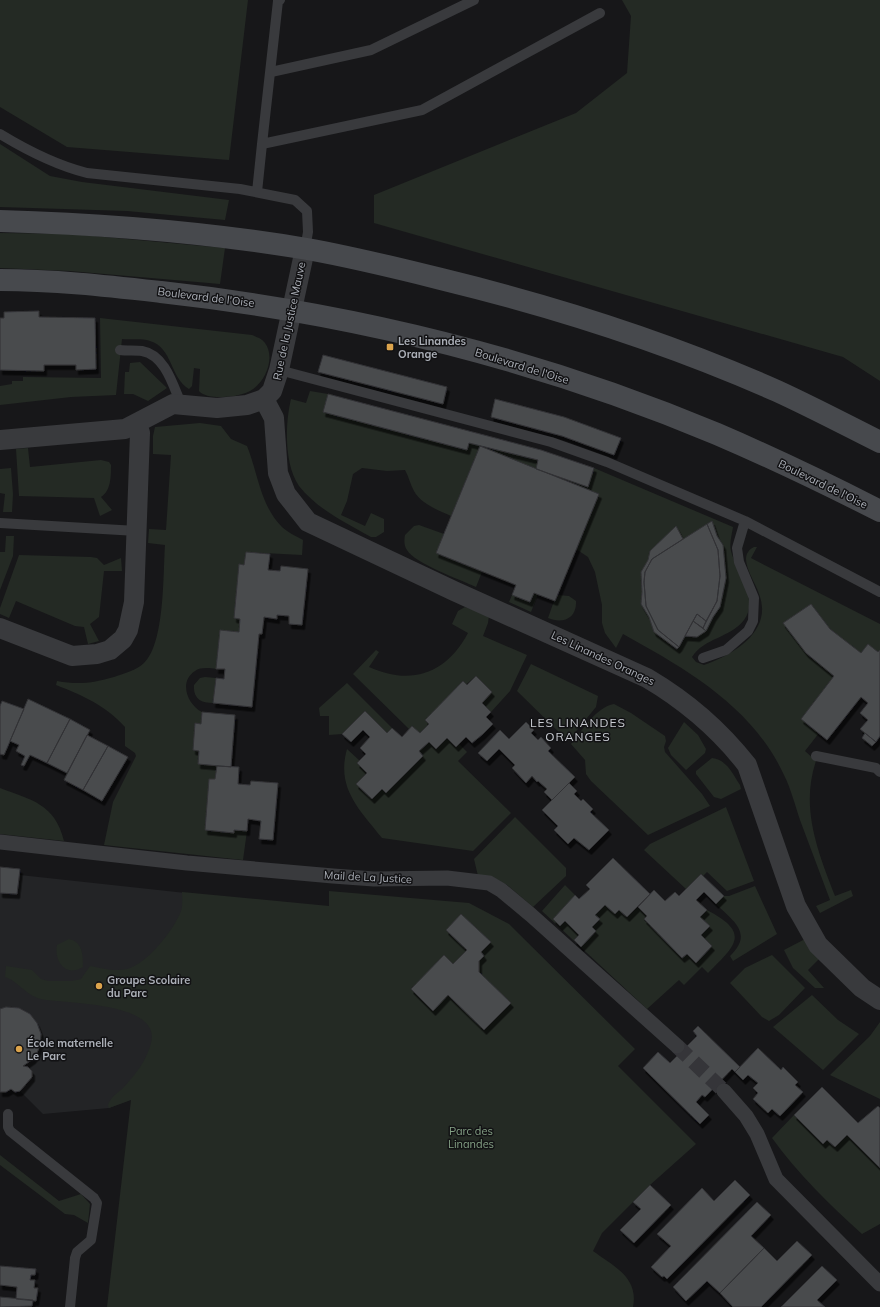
<svg xmlns="http://www.w3.org/2000/svg" width="880" height="1307" viewBox="0 0 880 1307" font-family="Mulish,sans-serif">
	<style>
		.built { fill: #232426 }
		.green { fill: #242a24 }
		.building { fill: #494b4e; stroke: #323235; filter: url(#shadow) }
		.lines { fill: none; stroke-linecap: round; stroke-linejoin: round }
		.pedestrian-tunnel { stroke: #353539; stroke-width: 15; stroke-dasharray: 15 8; stroke-linecap: butt }
		.service { stroke: #393a3d; stroke-width: 10 }
		.pedestrian { stroke: #393a3d; stroke-width: 15 }
		.minor { stroke: #393a3d; stroke-width: 20 }
		.secondary { stroke: #47494d; stroke-width: 22 }
		.poi-dot { fill: #dca44c; stroke: #121214; stroke-width: 1.5 }
		.labels { text-anchor: middle; stroke-width: 3; stroke-linejoin: round; paint-order: stroke }
		.street-label { font-size: 11px; fill: #abafb7; stroke: #121214 }
		.poi-label { font-size: 11px; font-weight: bold; fill: #abafb7; stroke: #121214; text-anchor: start }
		.park-label { font-size: 11px; fill: #84a085; stroke: #121214 }
		.neighbourhood-label { font-size: 12px; letter-spacing: 1px; fill: #cbced4; stroke: #121214 }
	</style>
	<defs>
		<filter id="shadow"><feDropShadow dx="2.5" dy="4.5" stdDeviation="0" flood-color="#0009"/></filter>
	</defs>
	<rect width="100%" height="100%" fill="#171719"/>
	<!-- built -->
	<path class="built" d="M0,867L20,869V875L204,895L190,1077L109,1108L43,1114L20,1091L15,1092L11,1089L6,1092H0Z"/>
	<!-- green -->
	<path class="green" d="M0,0H248L229,160L67,147L0,107Z
		M622,0H880V381L843,357L374,223V195L576,113L627,73L631,16Z
		M0,144L50,176L82,182L229,200L225,220L127,211L0,207Z
		M0,233L72,234L225,248L220,284L70,271L0,268Z
		M100,318L252,335C256,337 262,338 265,343C276,358 265,383 250,391C240,396 229,397 219,397C213,397 203,396 199,391L200,369L194,368L192,386L189,389C170,378 173,348 150,341C142,338 130,340 122,339L116,395L71,397L0,405V386L12,384V381H23V377L101,378Z
		M140,362L167,388L148,401L133,394H124L125,372H129L130,363Z
		M310,391L328,394L324,412L467,450L469,443L538,460L536,469L588,487L594,468L733,527C732,534 729,544 731,551C736,572 760,599 744,620C730,638 704,638 692,657L696,662L704,665C726,657 755,642 761,618C767,594 747,578 746,559C746,554 749,549 754,547H757L751,558L880,624V650L878,652L868,644L861,653L830,629L811,604L784,623L806,653L834,676L801,719L819,733L805,751L816,761C800,808 818,852 835,896L851,890L853,896L820,913L816,906L830,900C820,873 810,847 800,820C795,805 791,789 784,775C752,706 686,669 623,634L616,648L605,633L602,623V605L595,572L588,557L576,549L599,494L480,446L451,516C438,510 421,504 414,491C410,484 409,477 405,470L387,471L362,468L353,474L347,501L341,515L365,526L371,513L384,519V532L376,537H371C346,523 317,509 299,486C284,464 285,424 291,399L306,403Z
		M200,423L221,426L231,439L247,446C258,473 260,505 282,527C287,532 296,536 303,540L302,555L246,552L244,565H239L234,618L240,619L239,632L216,669C210,668 200,667 195,671C178,682 188,705 202,712L201,724L196,723L193,750L199,751L198,764L217,766L215,779H209L205,830L234,833V830L247,831L243,860L104,845L113,802L136,756L135,753L125,746V727C105,705 82,695 56,685L57,681C78,685 94,683 114,677C123,674 137,670 144,663C165,643 163,574 165,545L148,543L149,529L166,530L171,455L153,454V436L155,427Z
		M28,448L30,467L101,460L109,462L111,465C111,476 111,491 101,497L112,510L100,516L94,498L19,496L16,449Z
		M11,468L13,494L12,512H3L5,494L0,493V469Z
		M419,525L444,534L436,553L482,572L476,587C461,580 414,563 407,550C404,546 404,540 405,535L414,526Z
		M6,536H14L13,556L0,590V552H5Z
		M19,555L91,557L97,558L104,565L121,558L122,571H104L99,617L90,624L99,641L88,644L84,627L75,626L16,601L9,618L0,614V608Z
		M534,593L538,594L531,612L509,602L512,595L530,602Z
		M558,595L569,596L576,601C577,619 562,624 548,618L554,601H556Z
		M465,607L489,615L488,623L483,636L527,655L510,691L491,712L482,703L492,692L476,676L425,720L429,724L420,733L412,726L409,729L353,674L376,650L379,652L369,667C411,686 446,674 468,633L452,624L458,611Z
		M531,664L598,696L596,707L568,741L517,691Z
		M205,677L216,678L213,703C201,703 193,699 194,685L200,678Z
		M347,683L392,728L387,733L365,711L342,734L329,735V716H320L319,708Z
		M614,704L631,713L665,736L666,741L664,747L665,752L702,794L710,806L648,835L591,781L586,774L585,760L571,744C582,731 596,707 614,704Z
		M684,722L698,735L706,749L705,753L686,770L671,755L668,748Z
		M447,738L456,747L459,744L467,752L458,761L511,813L473,851L382,838C359,809 336,788 347,749L360,761L357,763L367,773L356,784L372,799L382,789L386,793L423,756L419,751L429,742L436,749Z
		M712,758C727,760 732,773 740,785L741,789L721,799L714,797L696,774V771Z
		M0,788C32,800 55,804 64,841L0,834Z
		M726,807L754,881L727,891L707,872L703,876L701,874L686,889L644,850L650,844Z
		M515,817L566,868V876L533,907L507,885L498,880L478,876L474,859Z
		M565,885L575,895L553,919L560,926L565,921L579,935L574,940L581,947L596,932L592,927L600,919L595,915L605,905L619,910L627,917L638,907L647,916L644,920L682,957L687,954L696,962L712,946L701,935L710,926L700,917L707,910C751,933 736,945 708,973L702,967L684,985L679,980L647,1009L542,911Z
		M755,886L777,934L733,961L730,956C754,933 733,921 716,904L724,896H729Z
		M329,891L469,903L509,924L635,1049L618,1066L696,1144L650,1185L602,1233L593,1251C613,1266 639,1277 633,1307H107L131,1100L109,1108L108,1105C111,1096 118,1093 124,1087C135,1075 147,1060 151,1043C162,1001 63,1004 41,999C25,995 17,980 5,977L6,966L32,970L41,979L48,981H72L81,979L90,966C101,968 115,972 127,969C147,964 174,930 181,911C183,905 182,898 182,892L329,906Z
		M807,938L821,957L808,970L824,988H815L793,968L784,950Z
		M69,939C83,942 83,956 83,967C65,978 54,961 57,945Z
		M772,955L805,988L779,1015L769,1021L762,1017L730,983L745,968Z
		M812,995L838,1020L859,1034L823,1070L773,1027Z
		M880,1022V1099L830,1075L870,1036Z
		M794,1115L823,1144L827,1140L835,1147L847,1135L880,1168V1224L862,1234C829,1204 798,1174 772,1138Z
		M0,1155L59,1201L81,1194L90,1204L88,1223L74,1215L65,1214L0,1165Z"/>
	<!-- building -->
	<path class="building" d="M39,311V317L95,318L96,369L76,370V365H44V371L0,370V318H4V312Z
		M323,355L447,387L443,404L318,372Z
		M328,394L541,450L594,468L588,487L536,469L538,460L469,443L467,450L323,412Z
		M495,399L564,417L621,438L614,455L562,436L491,417Z
		M480,446L599,494L555,601L534,593L530,602L512,595L516,585L436,553Z
		M712,521L717,536L723,545L726,578L720,607L713,617L706,631L703,628L717,601L720,576L718,550L707,524Z
		M707,524L718,550L720,576L717,601L706,621L697,614L679,647L658,630L646,606L644,582L645,572L652,559Z
		M676,526L683,539L652,559L645,572L644,582L646,606L658,630L679,647L677,649L654,632L649,617L641,604L642,592L641,572L648,560L650,551Z
		M246,552L270,554L268,570L280,571L281,566L308,569L302,625L289,624V616L277,615V619L264,617L262,634H259L252,707L213,703L216,678L224,679L225,669H216L220,630L239,632L240,619L234,618L239,564L244,565Z
		M811,604L830,629L861,653L868,644L878,652L880,650V736L876,742L860,729L868,720L860,713L868,703L861,697L827,740L801,719L834,676L806,653L783,623Z
		M697,614L706,621L703,628L693,621Z
		M693,621L706,631L697,637L685,636Z
		M476,676L492,692L482,703L491,712L486,717L493,724L483,734L472,743L466,737L456,747L447,738L436,749L429,742L419,751L423,756L386,793L382,789L372,799L356,784L367,773L357,763L366,754L360,748L370,737L363,730L351,742L342,734L365,711L387,733L392,728L402,737L412,726L420,733L429,724L425,720L463,681L467,685Z
		M28,699L70,719L47,763L30,755L24,766L21,765L25,756L16,751L19,745L10,741Z
		M2,701L24,709L4,755L0,754V706Z
		M202,712L235,715L231,767L198,764L199,751L193,750L195,723L201,724Z
		M70,719L90,730L67,773L47,763Z
		M526,722L534,730L531,733L538,740L541,737L551,748L548,751L575,777L552,800L544,792L547,789L538,781L537,782L532,776L526,783L512,768L515,765L499,749L487,761L478,753L500,730L509,739Z
		M865,733L876,742L872,746L862,738Z
		M87,735L108,746L83,790L64,780Z
		M108,746L128,757L102,801L83,790Z
		M217,766L239,767L238,784L250,785L251,781L278,783L273,840L259,839L261,821L248,819L247,831L234,830V833L205,830L209,779H215Z
		M569,783L577,791L574,794L581,801L583,799L593,809L590,812L609,830L589,850L574,838L568,844L554,830L558,826L542,810Z
		M613,858L650,894L627,917L619,910L615,914L605,905L595,915L600,919L592,927L596,931L581,947L574,940L579,935L565,921L560,926L553,919L575,895L579,899L590,889L586,885Z
		M0,867L20,869L17,894L0,893Z
		M701,874L724,896L716,904L704,892L696,900L707,910L700,917L710,926L701,935L712,946L696,963L687,954L682,958L644,919L647,916L638,907L654,890L665,901L675,892L679,896Z
		M461,914L491,942L481,952L484,956L479,961V972L511,1003L484,1030L448,995L433,1011L411,989L444,955L453,964L467,950L446,930Z
		M6,1007L19,1008L30,1014L37,1023L41,1034L40,1045L37,1053L33,1059L23,1066L28,1067L32,1071V1077L20,1091L15,1092L11,1089L6,1092H0V1009Z
		M698,1026L740,1067L735,1072L732,1069L705,1097L702,1095L696,1102L709,1115L700,1124L643,1068L658,1052L670,1063L697,1036L693,1031Z
		M758,1048L781,1070L783,1067L798,1082L795,1085L803,1092L780,1116L772,1109L768,1113L753,1099L758,1093L753,1088L758,1083L748,1075L743,1080L735,1072Z
		M822,1087L858,1123L878,1106L880,1108V1168L847,1135L835,1147L827,1140L823,1144L794,1115Z
		M735,1180L750,1195L667,1279L664,1276L662,1277L651,1267L671,1246L657,1234L702,1188L714,1201Z
		M650,1185L671,1205L634,1243L620,1230L641,1209L633,1202Z
		M757,1202L771,1215L751,1236L764,1248L720,1293L707,1281L686,1301L673,1287Z
		M797,1241L812,1255L761,1307H733L720,1293L764,1248L777,1261Z
		M0,1266L36,1269L35,1275H31L30,1280H35L34,1288H38L36,1301L16,1299L17,1287L0,1285Z
		M822,1266L837,1280L817,1300L825,1307H781Z
		M0,1297L33,1300L32,1306L0,1307Z"/>
	<g class="lines">
		<!-- pedestrian-tunnel -->
		<path class="pedestrian-tunnel" d="M677,1046L724,1091"/>
		<!-- service -->
		<path class="service" d="M271,72L371,50L474,0
			M0,134C28,151 55,165 87,173L240,189L295,200L307,211L308,232L305,249
			M262,144L278,1L280,0
			M257,192L262,144L422,110L600,13
			M120,350C127,351 135,350 142,351C165,355 173,385 181,404
			M279,370L551,442L607,462L745,521L880,592
			M0,523L137,531
			M703,658L726,650L748,631L753,621L754,598L739,562L737,548L745,521
			M816,756L876,768L880,772
			M8,1114V1127L10,1131L94,1198L97,1203L91,1240L77,1252L75,1258L70,1307"/>
		<!-- pedestrian -->
		<path class="pedestrian" d="M0,842L187,863L333,876L374,879L447,878L489,883L501,890L531,915L677,1046
			M724,1091L746,1116L757,1134L776,1179L880,1284"/>
		<!-- minor -->
		<path class="minor" d="M264,399L274,418L278,473L286,494L308,522L454,591L647,678C686,701 719,729 747,765L796,906L818,945L862,988L880,1000
			M0,440L125,429L173,404L217,408L247,405L264,399L272,391L279,370L305,249
			M0,628L72,656L97,654L110,650L123,639L128,630L134,602L140,433L137,424"/>
		<!-- secondary -->
		<path class="secondary" d="M0,221C102,224 206,232 307,249C352,257 397,268 441,279C556,307 669,343 777,391C812,407 846,425 880,442
			M0,280C54,280 107,286 161,292C351,313 541,360 717,434C773,458 827,484 880,511"/>
	</g>
	<!-- markers -->
	<g class="poi-dot">
		<rect x="386" y="343" width="8" height="8" rx="2"/>
		<circle cx="99" cy="986" r="4"/>
		<circle cx="19" cy="1049" r="4"/>
	</g>
	<g class="labels">
		<!-- street labels -->
		<g class="street-label">
			<text transform="translate(206 297) rotate(7)" y="4">Boulevard de l'Oise</text>
			<text transform="translate(289 321) rotate(-78)" y="4">Rue de la Justice Mauve</text>
			<text transform="translate(522 366) rotate(17)" y="4">Boulevard de l'Oise</text>
			<text transform="translate(823 484) rotate(26)" y="4">Boulevard de l'Oise</text>
			<text transform="translate(603 658) rotate(25)" y="4">Les Linandes Oranges</text>
			<text transform="translate(368 877) rotate(3)" y="4">Mail de La Justice</text>
		</g>
		<!-- poi labels -->
		<g class="poi-label">
			<text x="398" y="345">Les Linandes<tspan x="398" dy="13">Orange</tspan></text>
			<text x="107" y="984">Groupe Scolaire<tspan x="107" dy="13">du Parc</tspan></text>
			<text x="27" y="1047">École maternelle<tspan x="27" dy="13">Le Parc</tspan></text>
		</g>
		<!-- park labels -->
		<g class="park-label">
			<text x="471" y="1135">Parc des<tspan x="471" dy="13">Linandes</tspan></text>
		</g>
		<!-- neighbourhood labels -->
		<g class="neighbourhood-label">
			<text x="578" y="727">LES LINANDES<tspan x="578" dy="14">ORANGES</tspan></text>
		</g>
	</g>
</svg>
